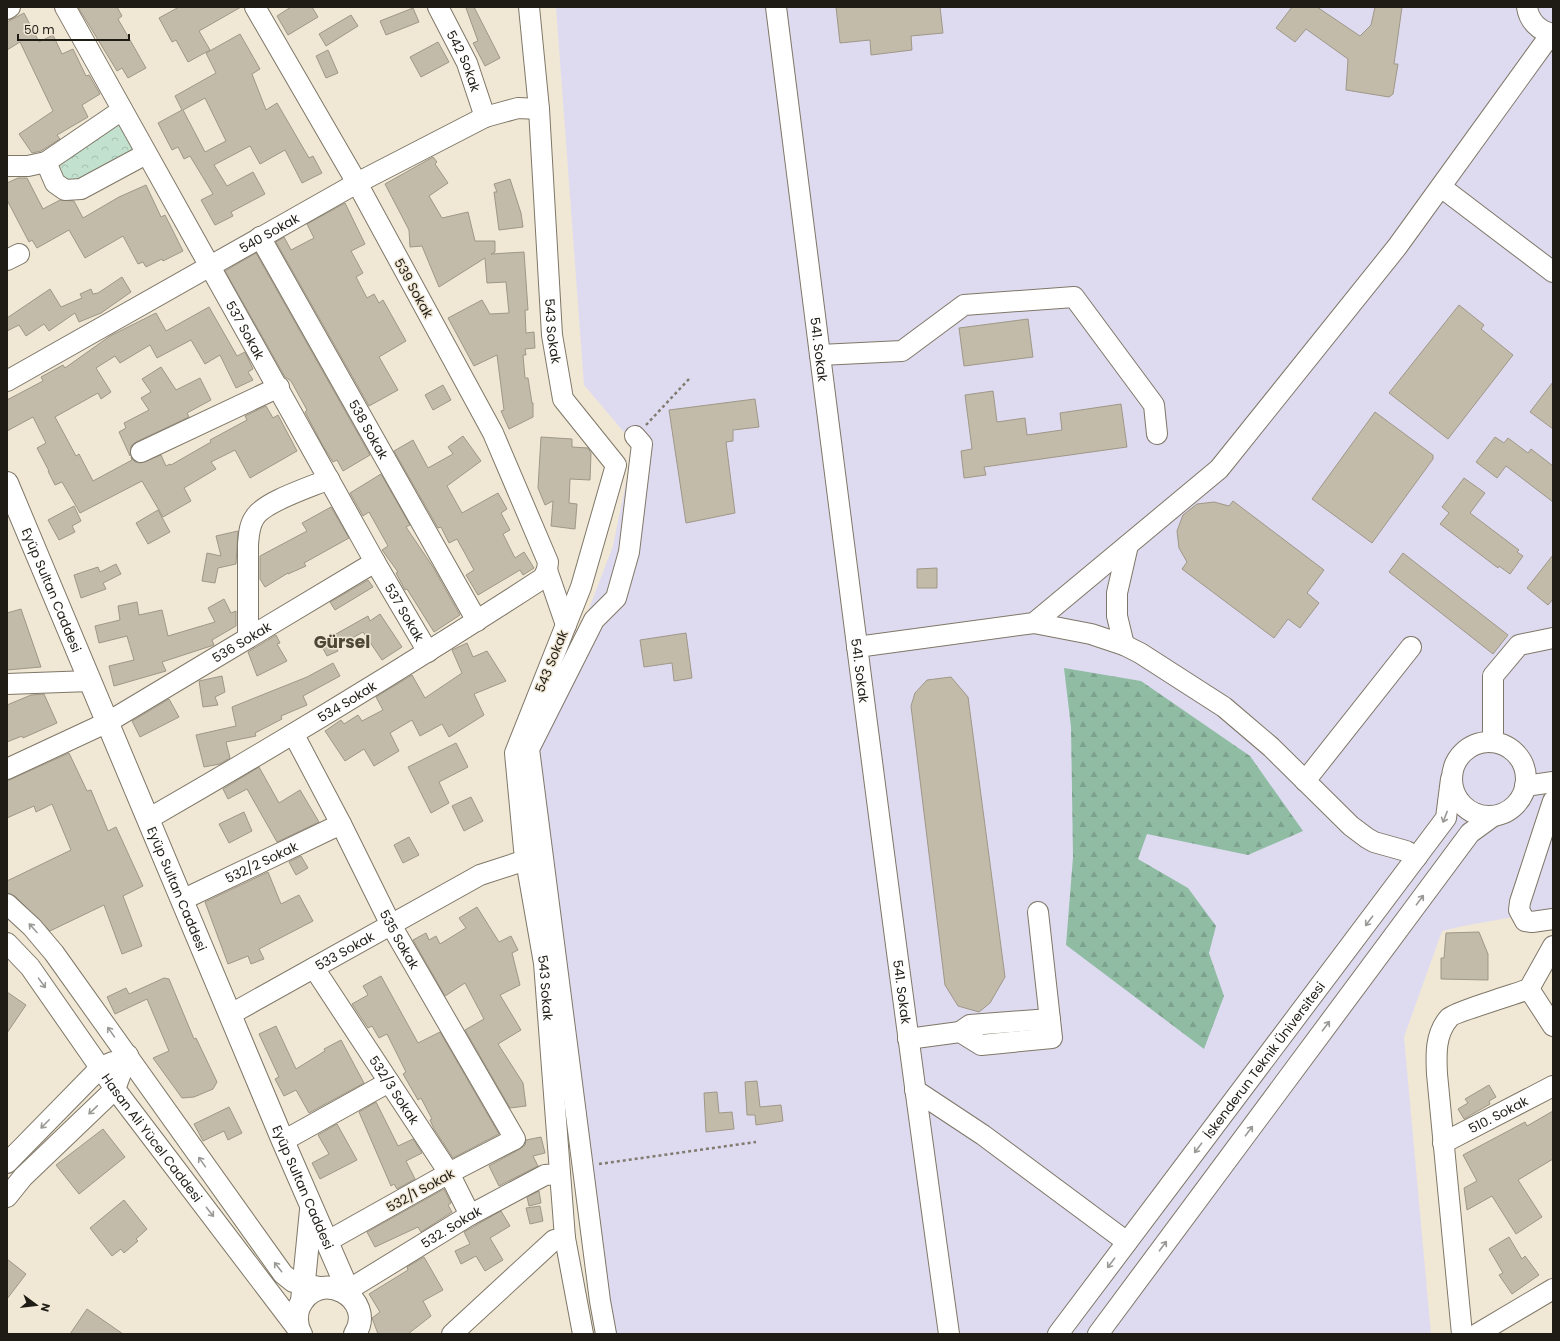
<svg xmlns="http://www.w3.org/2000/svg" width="1560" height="1341" viewBox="0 0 1560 1341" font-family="Poppins,sans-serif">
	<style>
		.education { fill: #dedbf1 }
		.forest { fill: url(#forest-firs) }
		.park { fill: url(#park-crowns) }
		.building { fill: #c3bba9; stroke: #9f9787; fill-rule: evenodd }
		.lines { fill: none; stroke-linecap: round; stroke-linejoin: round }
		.minor-casing { stroke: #7f7767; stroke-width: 22 }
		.major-casing { stroke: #7f7767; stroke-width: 24 }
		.path { stroke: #817b6f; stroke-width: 2.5; stroke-dasharray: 3 3; stroke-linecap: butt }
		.minor { stroke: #fff; stroke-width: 20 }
		.major { stroke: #fff; stroke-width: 22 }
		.oneway { stroke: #9a9996 }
		.labels { text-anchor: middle; stroke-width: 3; stroke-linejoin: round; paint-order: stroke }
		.street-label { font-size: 13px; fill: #1f1c15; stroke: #f0e7d5 }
		.district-label { font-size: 17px; font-weight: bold; fill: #4e4738; stroke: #f0e7d5 }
	</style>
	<defs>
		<pattern id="forest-firs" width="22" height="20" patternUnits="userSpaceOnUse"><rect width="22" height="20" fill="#90bca4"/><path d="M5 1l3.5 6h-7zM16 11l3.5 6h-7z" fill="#7ca18c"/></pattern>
		<pattern id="park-crowns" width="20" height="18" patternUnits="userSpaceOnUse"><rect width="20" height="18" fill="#c2e1cf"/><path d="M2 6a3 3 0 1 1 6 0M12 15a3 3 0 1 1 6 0" fill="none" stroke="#a6c0b1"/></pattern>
	</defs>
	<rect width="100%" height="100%" fill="#f0e7d5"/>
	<!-- education -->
	<path class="education" d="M556,7H1553V910L1463,926L1442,931L1404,1037L1431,1334H602L523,748L569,661L613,546L634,444L584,385Z"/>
	<!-- forest -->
	<path class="forest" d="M1064,668L1141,681L1250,756L1303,831L1248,855L1147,834L1138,859L1188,888L1216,926L1209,953L1224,996L1204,1049L1066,945L1073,857L1071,727Z"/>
	<!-- park -->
	<path class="park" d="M118,120L135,154L67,185L51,164Z"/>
	<!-- building -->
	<path class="building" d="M78,7H117L122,16L118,19L146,68L128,78L122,68L117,71Z
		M179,7H241L199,31L210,50L188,62L176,40L172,42L159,18Z
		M291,7H312L318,17L288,35L277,16Z
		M468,7H474L500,58L485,66L473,43L478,41L466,8Z
		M836,7H940L943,33L911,36L912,50L871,55L870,40L840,43Z
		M1292,7H1317L1360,36L1371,25L1375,7H1402L1394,64H1398L1393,94L1389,97L1346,90L1348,59L1306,29L1295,42L1276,28Z
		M413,8L419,22L386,35L380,21Z
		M24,13L39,42L53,35L62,54L73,49L86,76L89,75L100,94L82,105L88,117L57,135L60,139L41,151L32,153L19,134L53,111L20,42L7,50V22Z
		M351,15L358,26L326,46L319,34Z
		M240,34L260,69L252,74L266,110L277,103L309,158L313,156L322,173L302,183L285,150L260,164L250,146L214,165L227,186L253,172L265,194L231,212L233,216L215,225L201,200L213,194L190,156L184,159L178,147L172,150L158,123L182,110L175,96L216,73L206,53ZM205,98L226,141L205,152L183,110Z
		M438,42L449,62L421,77L410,57Z
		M328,50L338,73L326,78L316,56Z
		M433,157L437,162L435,164L448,183L429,196L442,218L468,212L475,241H495V252L491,254L524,252L528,310H525L526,333L534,332L535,348L525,349L526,355H523L525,378H528L532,403H533V417L509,429L501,411L504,410L497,355L474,366L448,318L482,300L490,314L509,313L506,282L487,283L485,258L439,287L422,246L410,247L409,230L385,184Z
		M18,178H27L43,209L60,200L74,201L83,218L119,197L146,185L161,217L165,215L183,251L163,261L162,259L146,267L143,262L138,264L123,236L85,258L69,230L37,248L32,240L29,242L7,200V183Z
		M510,179L521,213L523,227L499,230L494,192H497L494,184Z
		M345,203L365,244L351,251L363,273L356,277L367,298L374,294L379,303L383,300L406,341L379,357L398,390L369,406L276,242L284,237L291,250L314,238L307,224Z
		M256,253L370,455L343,471L337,460L333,462L323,446L305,412L307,410L291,381L285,377L225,271Z
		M122,277L131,292L101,313L79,322L75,313L49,331L44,324L26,336L19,325L7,331V318L50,289L61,307L82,298L80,294L91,289L93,294L98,293Z
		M1459,305L1484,325L1481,329L1513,355L1448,439L1389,393Z
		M209,307L237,356L245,352L253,369L248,372L253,380L236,388L220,355L205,364L191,340L157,358L150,345L120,363L115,356L96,368L111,392L101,399L98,393L55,417L76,456L79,454L93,481L132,460L131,457L135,462L140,463L161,455L166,466L170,464L171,465L211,442L210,440L247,420L245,416L266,406L273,418L278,415L297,451L250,478L235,450L211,462L216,469L184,488L191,501L163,517L142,481L80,513L62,482L55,485L48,471H49L37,448L46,443L33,417L7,431V400L43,381L41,377L63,365L65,368L110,336L156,313L166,331Z
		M1028,319L1033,357L964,366L959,328Z
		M161,367L176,390L200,378L211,400L187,413L189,417L136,442L131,446L130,456L119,432L126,428L124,423L149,410L141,398L151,392L142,379Z
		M1553,382V429L1530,412Z
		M443,385L451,400L433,410L425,395Z
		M993,391L997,422L1025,418L1027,435L1062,430L1060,413L1121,404L1127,447L984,467L986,475L964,478L961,451L972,449L965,395Z
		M755,399L759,427L733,430V441L726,442L735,513L686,523L669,410Z
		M1375,412L1433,455V459L1372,543L1312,499Z
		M463,436L481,461L447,486L462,513L498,493L507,509L501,513L510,530L503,534L515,558L524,552L534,568L523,575L520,570L478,595L466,575L474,570L457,539L449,543L441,527L438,528L394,451L413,440L428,468L453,454L448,447Z
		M541,437L572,439V447L588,448L591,453L590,480L570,479L569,503L577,504L575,529L551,526L553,501L545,505L538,488Z
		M1495,437L1504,443L1508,438L1528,453L1531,449L1553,466V502L1506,466L1497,478L1476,462Z
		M381,474L410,525L406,527L433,567L460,615L434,632L407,589L405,590L396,573L398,572L382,550L388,546L369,512L363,516L350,493Z
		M1464,478L1485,493L1470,513L1519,550L1517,552L1523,556L1510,574L1499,566L1498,568L1440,524L1449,513L1442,507Z
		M1233,501L1324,570L1307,593L1319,603L1300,628L1288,619L1274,638L1182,569L1187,562L1179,548L1177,531L1183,515L1197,504L1214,502L1229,506Z
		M74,506L81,521L72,526L75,532L59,540L48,520Z
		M331,507L349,538L304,563L306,566L288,574V573L265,587L260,579V556L307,531L302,523Z
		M158,510L170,532L148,544L136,523Z
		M238,531L236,564L218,568L215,583L202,581L207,553L221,556L216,536Z
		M1403,553L1508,635L1493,654L1389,572Z
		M1553,555V599L1548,605L1527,588Z
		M116,564L121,574L103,583L106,589L81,598L74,575L98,567L100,572Z
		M937,568V588H917V569Z
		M368,580L373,587L335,610L330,602Z
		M224,599L231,613L236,611V626L212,640L214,645L162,662L166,671L114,686L109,666L134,660L127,636L99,643L95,626L120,620L118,606L137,602L139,615L162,610L168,636L215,622L208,608Z
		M21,609L41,667L7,670V613Z
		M380,614L402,647L382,660L363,632L336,647L338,651L327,656L320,643L368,616L370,621Z
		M686,633L692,678L674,681L672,663L644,667L640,640Z
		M276,635L280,643L277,644L287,661L257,676L248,652Z
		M467,643L473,657L487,651L506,681L474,694L484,715L449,737L442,724L420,736L412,720L390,733L399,751L374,766L364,749L345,761L325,731L341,720L344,724L358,715L362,721L383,710L376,697L412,675L425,698L462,673L452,650Z
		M333,663L340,676L303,696L307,705L281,716L282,719L255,733L256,736L226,742L230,758L220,764L204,767L196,735L236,726L232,707L307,677Z
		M222,676L225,692L215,697L218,705L203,707L199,681Z
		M951,677L968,697L1005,977L990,1003L979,1012L958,1006L945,985L911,706L915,693L927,680Z
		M44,694L57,723L23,738L22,736L7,742V705L31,695Z
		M169,699L179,717L140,737L132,721Z
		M456,743L468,767L439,782L449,803L431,813L408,767Z
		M69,753L87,791L91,790L108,831L116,827L143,886L123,896L142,946L122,954L104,905L50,931L15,896L7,893V881L71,850L52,804L36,812L34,806L7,818V781Z
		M259,767L279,803L300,790L319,822L277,842L247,789L228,799L223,789Z
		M471,797L483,821L464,831L452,806Z
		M244,812L252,831L229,843L219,824Z
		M409,837L419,855L403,863L394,845Z
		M301,856L308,868L296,875L289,862Z
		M268,872L281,904L299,895L313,921L259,949L264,959L251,964L248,956L228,964L205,902Z
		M477,907L499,942L511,936L518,950L512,953L520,985L500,995L521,1030L498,1044L523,1083L526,1106L510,1108L465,1030L484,1019L465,983L445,996L413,940L426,933L429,940L436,936L440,944L466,928L459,918Z
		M1479,932L1488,954V980L1441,979V958H1444L1446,933Z
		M381,976L418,1043L440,1032L499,1134L453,1158L434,1129L430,1120L432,1119L421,1098L418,1100L403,1074L406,1072L387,1034L379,1038L372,1026L368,1028L352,1004L368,995L363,986Z
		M164,978L169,979L194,1039L196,1038L217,1082L213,1089L194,1097L182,1098L153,1058L169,1051L147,999L115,1014L107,997L126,988L129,994Z
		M7,992L26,1005L7,1033Z
		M276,1026L296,1069L325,1051L324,1049L341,1040L364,1083L309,1113L296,1090L284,1096L275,1079L279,1077L259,1034Z
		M757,1081L760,1107L781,1105L783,1121L756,1125L755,1115H747L745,1082Z
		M1489,1085L1496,1097L1489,1101L1490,1104L1464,1119L1458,1109L1468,1103L1465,1099Z
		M717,1092L719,1113L732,1112L734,1129L706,1132L704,1093Z
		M376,1102L398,1146L413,1139L422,1153L406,1161L415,1179L397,1189L394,1184L391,1186L359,1112Z
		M229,1107L242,1133L228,1140L224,1131L203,1141L194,1124Z
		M1553,1111V1159L1518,1180L1542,1217L1516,1234L1492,1196L1467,1210L1464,1188L1477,1181L1463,1155L1525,1122L1527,1126Z
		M337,1124L357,1160L320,1179L312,1163L329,1154L318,1135Z
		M103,1129L125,1157L79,1194L56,1165Z
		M541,1137L545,1153L533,1156L538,1166L499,1186L489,1166L520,1149L525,1145L526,1140Z
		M444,1189L451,1203L448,1205L452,1212L421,1232L418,1227L375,1247L367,1232Z
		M539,1191L541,1203L529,1206L527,1197Z
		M124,1200L147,1229L136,1239L138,1241L124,1253L121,1249L112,1256L90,1228Z
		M540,1206L543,1221L530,1224L526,1208Z
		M501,1211L510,1226L490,1238L503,1260L485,1271L476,1256L461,1264L455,1251L470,1244L464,1232Z
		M1509,1237L1522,1259L1525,1256L1539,1275L1512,1294L1499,1275L1503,1273L1489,1249Z
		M424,1257L443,1290L423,1301L431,1316L408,1334H378L372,1318L380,1312L369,1294L408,1270L407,1267Z
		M7,1259L26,1274L7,1299Z
		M87,1309L123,1334H70Z"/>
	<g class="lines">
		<defs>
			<g id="minor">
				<path id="s1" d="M65,7L375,562L428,652"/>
				<path id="s2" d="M438,7L467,63L485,117"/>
				<path id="s3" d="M529,7L539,109L552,335L563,399L616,465L581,587L515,753L524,849L544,963L565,1238L583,1334"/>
				<path id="s4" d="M776,7C832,450 887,892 949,1334"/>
				<path d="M1527,7C1529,21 1539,31 1553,34"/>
				<path d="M7,9L10,7"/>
				<path d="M46,162L55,183L65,190L81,189L146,154"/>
				<path d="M7,166H28L46,162L122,110"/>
				<path d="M1441,187L1553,272"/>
				<path id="s5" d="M260,237L477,621"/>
				<path d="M7,260L19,254"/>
				<path d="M820,355L902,351L964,305L1074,297L1154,405L1157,434"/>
				<path id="s6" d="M7,381L357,183L485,117L518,108L539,109"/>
				<path d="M141,452L279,387"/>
				<path d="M547,570L566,625"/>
				<path d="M1034,623L1091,634L1124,645L1140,653L1224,707L1271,747L1351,826L1367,838L1374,842L1406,851L1417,857"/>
				<path d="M248,638V544C249,535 249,525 255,517C265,501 311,487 329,479"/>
				<path d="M1124,645L1117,616V593L1128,545"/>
				<path d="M857,647L1034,623L1219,469L1397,247L1551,34"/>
				<path d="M7,684L90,681"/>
				<path id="s7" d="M294,735L341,824L391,925L515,1139L449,1173L326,1242"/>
				<path d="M1493,742V676L1519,645L1553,638"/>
				<circle cx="1489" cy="779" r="37"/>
				<path id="s8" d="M7,769L108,722L375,562"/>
				<path d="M1305,781L1411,647"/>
				<path d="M1525,786L1553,782"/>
				<path d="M1553,801L1520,902L1519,910L1525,921L1532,922L1553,919"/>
				<path id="s9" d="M148,819C282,742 414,662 543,578L547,570L548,562L493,433L357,183L255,7"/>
				<path id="s10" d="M182,900L341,824"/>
				<path d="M7,904L32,927L54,953L283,1274L293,1282L320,1287"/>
				<path id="s11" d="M7,943L30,967L115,1089L299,1331"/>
				<path id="s12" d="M314,968L449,1173L470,1215"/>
				<path d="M1529,989L1553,946"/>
				<path id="s13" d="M231,1014L480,875L526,860"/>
				<path d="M960,1032L970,1025L1050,1019"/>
				<path d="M908,1039L960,1032L981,1045L1052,1038L1038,912"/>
				<path d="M915,1090L983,1135L1127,1242"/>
				<path d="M283,1141L389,1082"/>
				<path id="s14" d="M1443,1143L1553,1086"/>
				<path d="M7,1163L101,1067L113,1062"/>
				<path d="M7,1197L23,1177L115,1089L128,1055"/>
				<path id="s15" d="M348,1290L470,1215L545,1175L560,1174"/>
				<path d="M452,1334L554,1240L565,1238"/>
				<path d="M606,1334L600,1301L529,749L594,620L616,598L629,552L642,444L635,436"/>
				<path id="s16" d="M1058,1334L1446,818L1451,779"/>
				<path d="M1098,1334L1470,833L1492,817"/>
				<path d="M1462,1334L1437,1074C1436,1055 1435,1034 1449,1018C1453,1013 1518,993 1529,989L1553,1026"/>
				<path d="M1477,1334L1553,1289"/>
			</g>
			<g id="major">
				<path id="s17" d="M7,483L283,1141L348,1290V1294"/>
				<path d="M302,1301L311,1210"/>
				<path d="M301,1334C296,1326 296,1315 299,1307C319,1265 377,1299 355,1334"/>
			</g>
		</defs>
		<!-- minor casing -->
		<use href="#minor" class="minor-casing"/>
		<!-- major casing -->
		<use href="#major" class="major-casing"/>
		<!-- path -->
		<path class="path" d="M646,425L689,379
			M599,1164L756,1142"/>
		<!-- minor -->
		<use href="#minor" class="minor"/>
		<!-- major -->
		<use href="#major" class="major"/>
	</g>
	<!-- one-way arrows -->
	<defs><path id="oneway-shaft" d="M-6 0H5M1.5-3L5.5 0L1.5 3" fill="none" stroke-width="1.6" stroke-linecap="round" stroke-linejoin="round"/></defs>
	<g class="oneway">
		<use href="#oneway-shaft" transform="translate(1445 817) rotate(111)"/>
		<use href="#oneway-shaft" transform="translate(1420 900) rotate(-53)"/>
		<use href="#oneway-shaft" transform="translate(1369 921) rotate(127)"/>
		<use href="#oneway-shaft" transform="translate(33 928) rotate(-132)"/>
		<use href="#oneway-shaft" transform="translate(42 983) rotate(54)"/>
		<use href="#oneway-shaft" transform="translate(1326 1026) rotate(-53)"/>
		<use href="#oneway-shaft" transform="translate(111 1032) rotate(-125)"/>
		<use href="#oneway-shaft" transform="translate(93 1110) rotate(136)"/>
		<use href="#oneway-shaft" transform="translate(45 1124) rotate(135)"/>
		<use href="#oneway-shaft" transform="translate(1249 1131) rotate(-53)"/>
		<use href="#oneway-shaft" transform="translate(1198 1148) rotate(127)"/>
		<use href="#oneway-shaft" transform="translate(202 1162) rotate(-125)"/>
		<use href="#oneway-shaft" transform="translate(210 1212) rotate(52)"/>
		<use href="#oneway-shaft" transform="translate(1163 1246) rotate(-53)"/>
		<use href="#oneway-shaft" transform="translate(1111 1263) rotate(127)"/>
		<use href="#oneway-shaft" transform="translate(278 1267) rotate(-128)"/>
	</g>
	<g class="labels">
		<!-- street labels -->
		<g class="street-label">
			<text dy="5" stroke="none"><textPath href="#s2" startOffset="60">542 Sokak</textPath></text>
			<text dy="5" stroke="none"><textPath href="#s6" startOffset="301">540 Sokak</textPath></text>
			<text transform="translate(414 288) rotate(61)" y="5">539 Sokak</text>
			<text dy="5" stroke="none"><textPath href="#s1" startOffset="370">537 Sokak</textPath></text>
			<text dy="5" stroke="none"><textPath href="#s3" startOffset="325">543 Sokak</textPath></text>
			<text dy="5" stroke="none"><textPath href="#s4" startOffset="345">541. Sokak</textPath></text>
			<text dy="5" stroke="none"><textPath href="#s5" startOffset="221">538 Sokak</textPath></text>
			<text dy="5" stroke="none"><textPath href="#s17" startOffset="116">Eyüp Sultan Caddesi</textPath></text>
			<text dy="5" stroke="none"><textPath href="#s1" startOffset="694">537 Sokak</textPath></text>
			<text dy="5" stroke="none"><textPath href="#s8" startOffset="267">536 Sokak</textPath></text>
			<text transform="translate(551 661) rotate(-68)" y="5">543 Sokak</text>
			<text dy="5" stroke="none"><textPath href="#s4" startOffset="669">541. Sokak</textPath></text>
			<text dy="5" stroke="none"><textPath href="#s9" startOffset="231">534 Sokak</textPath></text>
			<text dy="5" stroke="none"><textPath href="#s10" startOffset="88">532/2 Sokak</textPath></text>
			<text dy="5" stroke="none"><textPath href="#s17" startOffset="440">Eyüp Sultan Caddesi</textPath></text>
			<text dy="5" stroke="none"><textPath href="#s7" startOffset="230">535 Sokak</textPath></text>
			<text dy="5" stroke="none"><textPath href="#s13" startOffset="130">533 Sokak</textPath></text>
			<text dy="5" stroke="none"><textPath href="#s3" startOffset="1021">543 Sokak</textPath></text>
			<text dy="5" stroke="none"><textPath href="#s4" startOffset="993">541. Sokak</textPath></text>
			<text dy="5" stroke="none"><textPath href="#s16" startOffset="343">İskenderun Teknik Üniversitesi</textPath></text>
			<text dy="5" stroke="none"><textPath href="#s12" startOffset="146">532/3 Sokak</textPath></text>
			<text dy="5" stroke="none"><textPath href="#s14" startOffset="62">510. Sokak</textPath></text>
			<text dy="5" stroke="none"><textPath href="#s11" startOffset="243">Hasan Ali Yücel Caddesi</textPath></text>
			<text dy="5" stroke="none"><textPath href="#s17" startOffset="764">Eyüp Sultan Caddesi</textPath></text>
			<text transform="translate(420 1190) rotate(-29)" y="5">532/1 Sokak</text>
			<text dy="5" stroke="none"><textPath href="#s15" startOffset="121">532. Sokak</textPath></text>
		</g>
		<!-- district labels -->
		<g class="district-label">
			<text x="342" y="648">Gürsel</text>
		</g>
	</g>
	<!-- border -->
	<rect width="1560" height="1341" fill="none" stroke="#1f1c15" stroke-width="16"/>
	<!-- north arrow -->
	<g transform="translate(36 1305) rotate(105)" stroke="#f0e7d5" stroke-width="3" paint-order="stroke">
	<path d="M0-3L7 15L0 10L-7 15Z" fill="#1f1c15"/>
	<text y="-6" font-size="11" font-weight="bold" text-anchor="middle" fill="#1f1c15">N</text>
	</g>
	<!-- scale -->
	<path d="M18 34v6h111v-6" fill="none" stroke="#1f1c15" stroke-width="2"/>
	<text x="24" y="34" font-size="12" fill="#1f1c15" stroke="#f0e7d5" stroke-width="3" paint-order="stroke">50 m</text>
</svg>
